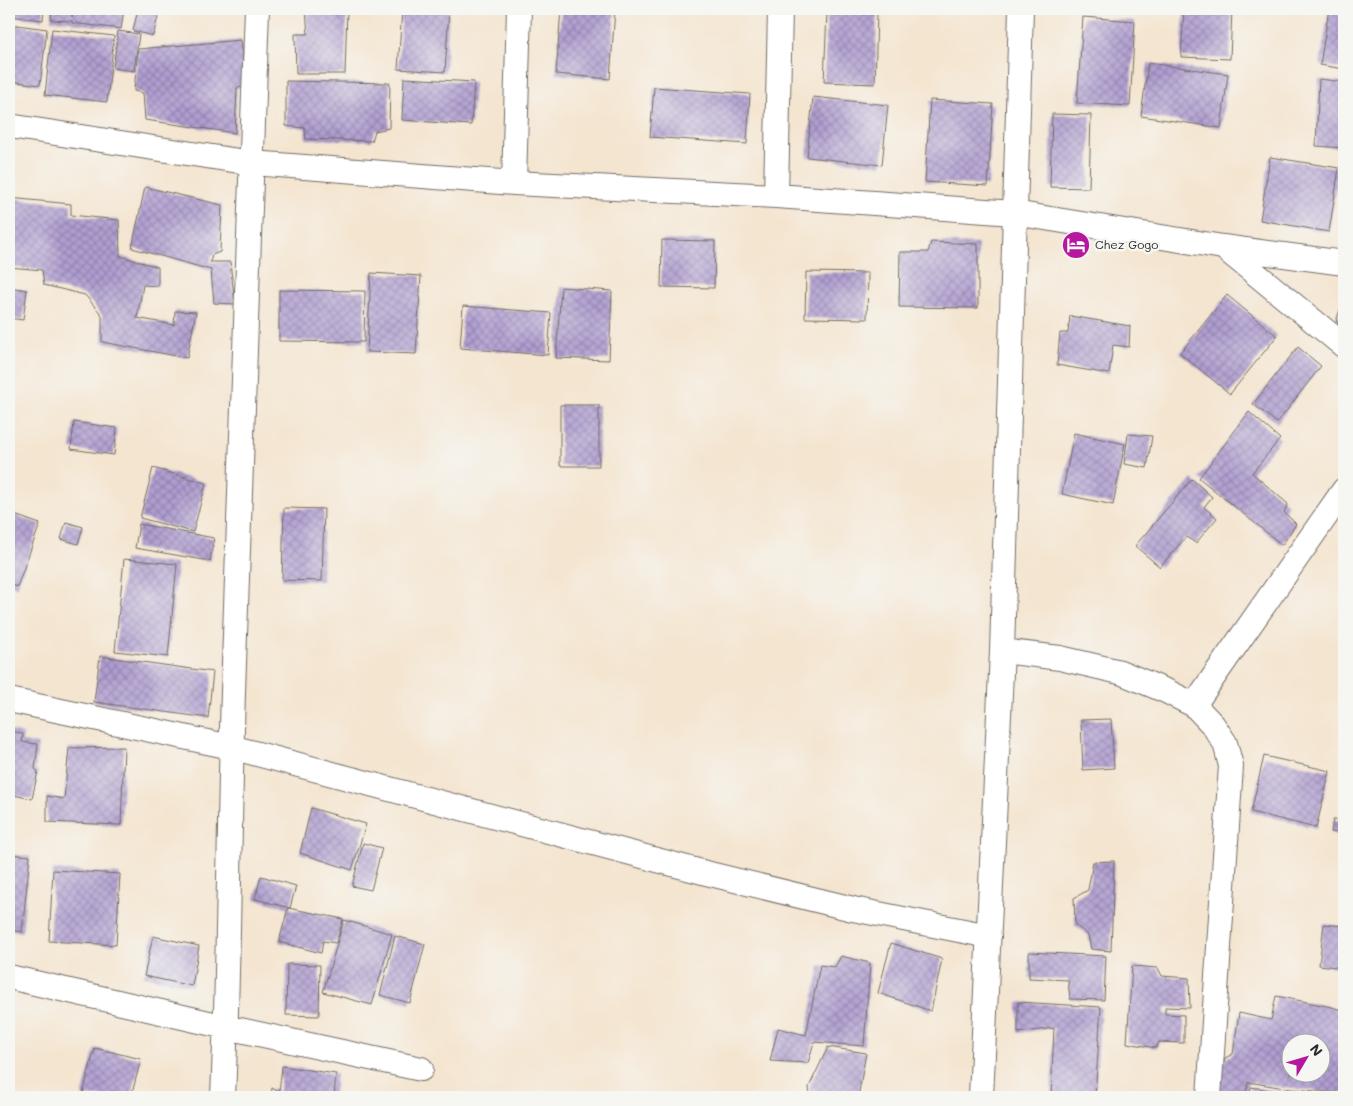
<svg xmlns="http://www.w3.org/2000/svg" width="1353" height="1106" viewBox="0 0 1353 1106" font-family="Mali,sans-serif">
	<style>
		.building { fill: url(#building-cross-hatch); fill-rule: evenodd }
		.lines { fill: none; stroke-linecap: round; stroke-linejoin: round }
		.street-casing { stroke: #716c65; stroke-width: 26 }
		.street { stroke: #fff; stroke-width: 24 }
		.labels { text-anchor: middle; stroke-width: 5; stroke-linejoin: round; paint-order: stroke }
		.poi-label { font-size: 12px; fill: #2b2b2b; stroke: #f6f6f2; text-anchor: start }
	</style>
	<defs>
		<pattern id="building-cross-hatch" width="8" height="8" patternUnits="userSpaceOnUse" patternTransform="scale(1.25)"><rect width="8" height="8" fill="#b09ed1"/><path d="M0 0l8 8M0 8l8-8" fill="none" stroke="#8f81aa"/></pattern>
	</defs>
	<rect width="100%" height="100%" fill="#f6f6f2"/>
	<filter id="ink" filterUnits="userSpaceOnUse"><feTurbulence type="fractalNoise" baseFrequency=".02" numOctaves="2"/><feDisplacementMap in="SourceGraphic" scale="10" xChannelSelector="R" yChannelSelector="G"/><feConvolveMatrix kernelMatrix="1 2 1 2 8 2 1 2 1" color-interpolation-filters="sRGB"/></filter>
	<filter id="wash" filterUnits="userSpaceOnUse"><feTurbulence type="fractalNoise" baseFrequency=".0096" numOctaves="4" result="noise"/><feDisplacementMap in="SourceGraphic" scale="20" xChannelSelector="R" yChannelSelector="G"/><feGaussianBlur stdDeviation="1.12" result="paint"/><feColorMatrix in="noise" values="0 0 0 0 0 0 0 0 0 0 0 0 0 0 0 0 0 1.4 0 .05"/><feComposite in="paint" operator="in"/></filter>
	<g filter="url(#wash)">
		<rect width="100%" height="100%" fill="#f4e5d0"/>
		<g id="blocks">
			<!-- building -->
			<path class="building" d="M9,9H44L43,20L9,16Z
				M52,9H72V17L73,9H124L121,29L72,23V21L51,20Z
				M138,9H160L153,36L133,31Z
				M306,9H347L345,74H296L295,34H308Z
				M402,9H449L445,72L398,69Z
				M561,9H615L610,79L556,74Z
				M1184,9H1232L1230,59L1181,57Z
				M1329,9H1344V69L1320,65Z
				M827,11L877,13L875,84L824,82Z
				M1083,17L1135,21L1130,106L1077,103Z
				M9,24L47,29L40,85L9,81Z
				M52,29L114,36L107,102L45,95Z
				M118,31L139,34L134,71L113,68Z
				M241,40L246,86L237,88L235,133L145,120L143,93L134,91L138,49Z
				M1148,63L1228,74L1221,128L1141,116Z
				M404,78L474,82L471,125L402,120Z
				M1319,79L1344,82V148L1316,146Z
				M286,81L390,83L389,128L375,131L372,141L306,139L305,128L286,126Z
				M654,87L750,94L747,144L650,137Z
				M813,97L888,105L882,165L807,157Z
				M930,100L993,104L988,186L925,182Z
				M1052,114L1091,115L1089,188L1050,187Z
				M1270,157L1339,168L1329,232L1260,220Z
				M145,187L222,205L220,252L212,255L210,262H230L235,304L214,303L211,270L132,248Z
				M9,198L71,204V215L119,220L120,256L158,267V286L143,285L137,318L174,325L175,311L196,312L187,358L102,342V315L85,295L44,285L42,270L9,267Z
				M662,240L715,241L714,288L661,287Z
				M931,242L978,244V308L899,307L900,252H928Z
				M806,272L868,273L867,319L805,318Z
				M371,273L421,276L416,354L367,352Z
				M9,287L27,290L23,320L9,318Z
				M561,287L612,291L609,360L556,358Z
				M279,290L365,291L364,342L279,341Z
				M1227,295L1277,336L1230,394L1180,353Z
				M1344,299V325L1336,321Z
				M463,306L551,313L548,355L460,348Z
				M1070,316L1130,326L1129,347L1113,345L1109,374L1057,365L1060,333H1068Z
				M1298,347L1321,366L1277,423L1253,404Z
				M560,405H599V466H560Z
				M1249,412L1280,439L1252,473L1288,504L1284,512L1296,524L1282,545L1199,478Z
				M74,422L117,428L114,455L71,449Z
				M1074,433L1125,444L1113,505L1062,494Z
				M1128,434L1152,436L1147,468L1124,464Z
				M153,468L206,483L193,532L140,518Z
				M1192,479L1212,497L1204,507L1217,518L1196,543L1186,537L1160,567L1135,546Z
				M284,508L324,509L322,581L282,580Z
				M9,513L40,524L17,587L9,584Z
				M66,522L83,527L78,544L61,539Z
				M139,524L214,538L210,561L135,548Z
				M124,559L177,564L168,657L115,651Z
				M100,656L213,672L208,718L94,702Z
				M1111,719L1114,768L1083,770L1081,720Z
				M9,730L23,734L22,742L38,744L35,769L38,771L32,799L9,794Z
				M124,747L121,825L47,822V796L64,799L69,748Z
				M1264,756L1330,771L1316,828L1251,812Z
				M311,808L366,824L352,870L300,853Z
				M1333,820H1344V834L1331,832Z
				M363,843L382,848L371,890L352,886Z
				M9,854L30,856L22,932L9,930Z
				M1114,861L1111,951L1091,949L1088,935L1075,925L1074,898L1088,890L1093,862Z
				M53,870L120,874L116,945L49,941Z
				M261,876L296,886L290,908L255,899Z
				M288,908L343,919L336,943L323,941L321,953L279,942Z
				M344,920L392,934L372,1005L323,992Z
				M1324,924L1344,926V968L1319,965Z
				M153,936L199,946L192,986L144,976Z
				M395,936L425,944L410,1003L380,995Z
				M891,943L942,959L931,1011L878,993Z
				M1029,952L1106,956L1104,1000L1070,999L1068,980L1029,978Z
				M841,956L870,963L864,1046L814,1042L808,1063L770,1061L778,1028L806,1035L820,965L835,967Z
				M287,964L320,965L319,1016L286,1015Z
				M1132,966L1158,968L1162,976L1189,978L1190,1008L1165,1007V1014L1184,1015V1043L1159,1042L1156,1048L1127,1043Z
				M1276,996L1332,1007L1344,1011V1093L1291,1089L1248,1082L1246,1096L1218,1097L1225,1058L1233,1054L1239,1013L1271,1020ZM1290,1044H1320V1074H1290Z
				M1018,1002L1101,1007L1095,1097H1051L1054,1028L1018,1033Z
				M828,1047L866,1053L858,1097H810L809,1087Z
				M95,1048L141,1059L131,1097H82Z
				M282,1066L336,1074L334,1097H271L272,1088L279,1092Z
				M1251,1087L1309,1096V1097H1249Z"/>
		</g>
	</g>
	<g filter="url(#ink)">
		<use href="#blocks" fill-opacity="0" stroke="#716c65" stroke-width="1"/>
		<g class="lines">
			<defs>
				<path id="street" d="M9,126L252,163L514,183L776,196L1014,213L1223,247L1344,263
					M514,183L519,9
					M776,196L780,9
					M1223,247L1344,346
					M1002,651L1060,658L1120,672L1166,691L1194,705L1213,725L1225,743L1231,766L1209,1097
					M9,700L231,747L706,873L853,909L989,936
					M1194,705L1344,490
					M9,977L226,1027L421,1069
					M223,1097C229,962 229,827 233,692C240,464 250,237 257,9
					M981,1097L1002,651L1021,9"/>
			</defs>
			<!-- street casing -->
			<use href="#street" class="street-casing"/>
			<!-- street -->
			<use href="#street" class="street"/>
		</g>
	</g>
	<!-- icons -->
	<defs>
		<symbol id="hotel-disc" viewBox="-11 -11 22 22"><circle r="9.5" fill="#b5179e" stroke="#f6f6f2"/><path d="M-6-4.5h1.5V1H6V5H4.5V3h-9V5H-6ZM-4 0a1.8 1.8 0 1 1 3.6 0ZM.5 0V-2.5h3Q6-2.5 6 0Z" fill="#fff"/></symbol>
	</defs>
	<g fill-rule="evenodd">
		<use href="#hotel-disc" x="1060" y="229" width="32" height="32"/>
	</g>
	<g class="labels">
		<!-- poi labels -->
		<g class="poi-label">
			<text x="1095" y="249">Chez Gogo</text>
		</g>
	</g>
	<!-- margin -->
	<rect width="1353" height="1106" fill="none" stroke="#f6f6f2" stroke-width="30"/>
	<!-- north arrow -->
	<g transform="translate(1306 1058) rotate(52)"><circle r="24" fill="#f6f6f2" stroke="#a5a5a2"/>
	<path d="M0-4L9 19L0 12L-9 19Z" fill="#b5179e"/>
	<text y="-8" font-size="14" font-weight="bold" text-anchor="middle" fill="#2b2b2b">N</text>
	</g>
</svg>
